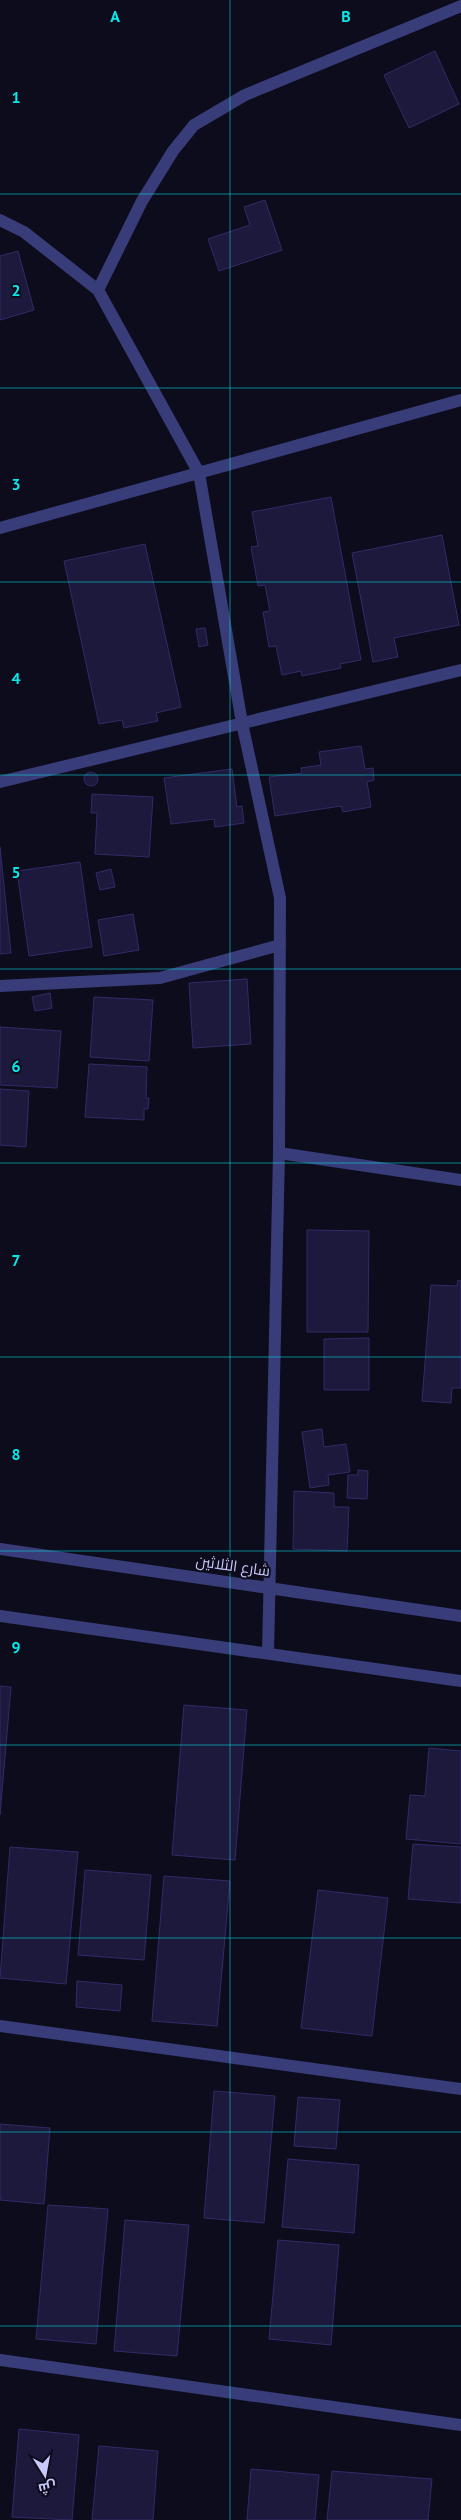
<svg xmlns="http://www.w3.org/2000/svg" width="461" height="2520" viewBox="0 0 461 2520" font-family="'PT Sans',Cairo,sans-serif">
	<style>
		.building { fill: #1c193c; stroke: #312b67 }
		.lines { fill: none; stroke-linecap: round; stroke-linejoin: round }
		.minor { stroke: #383c79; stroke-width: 12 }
		.grid { fill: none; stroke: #08e8e9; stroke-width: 1; stroke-opacity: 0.55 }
		.labels { text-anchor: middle; stroke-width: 4; stroke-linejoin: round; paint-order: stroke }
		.street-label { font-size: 15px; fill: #c9c8fd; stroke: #0d0c1c }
		.grid-label { font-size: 16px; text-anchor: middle; font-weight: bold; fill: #08e8e9; stroke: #0d0c1c; stroke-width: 4; stroke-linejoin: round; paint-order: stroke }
	</style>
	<rect width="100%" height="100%" fill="#0d0c1c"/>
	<!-- building -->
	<path class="building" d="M435,51L459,104L409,128L384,75Z
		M265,200L282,250L219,271L208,239L250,225L244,207Z
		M18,251L34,310L0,320V256Z
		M331,497L361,660L340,664L341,668L302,676L301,671L282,675L276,646L269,647L263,612L270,611L265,585L258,586L251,547L258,546L252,512Z
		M442,535L459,625L394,638L398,657L373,662L352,553Z
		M145,544L181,707L156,713L158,721L124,728L122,720L99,724L64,561Z
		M205,628L208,645L199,647L196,629Z
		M361,746L365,769L373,768L374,780L367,782L371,807L343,812L341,806L275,816L269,777L302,773L301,768L321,765L319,752Z
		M232,769L237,807L242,806L244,823L215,827L214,819L171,824L164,778Z
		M84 779a7 7 0 1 1 14 0a7 7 0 1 1-14 0Z
		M92,794L153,797L149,857L95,854L97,813H91Z
		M0,847L11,953L0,954Z
		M80,862L92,947L29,956L17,871Z
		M111,869L115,887L100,890L96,873Z
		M133,914L139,950L104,956L98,920Z
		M247,979L251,1044L193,1048L189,983Z
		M50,993L52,1008L35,1011L32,997Z
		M94,997L153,1000L149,1061L90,1057Z
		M0,1027L61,1031L57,1088L0,1085Z
		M89,1064L147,1067L146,1098H149L148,1109H144V1120L85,1117Z
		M0,1089L29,1091L26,1147L0,1145Z
		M307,1230L369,1231L368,1332H307Z
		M458,1280L461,1281V1388H452L451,1403L422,1401L431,1285L457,1286Z
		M369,1338V1390H324V1339Z
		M322,1429L324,1447L346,1444L350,1472L328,1475L329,1485L310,1488L302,1432Z
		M358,1470L368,1471L367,1499L347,1498L348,1475H358Z
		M294,1491L334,1493V1507H349L347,1551L293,1549Z
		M0,1686L11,1687L0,1815Z
		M184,1705L247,1710L235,1860L172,1855Z
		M429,1748L461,1751V1844L406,1839L410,1795L425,1796Z
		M413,1844L461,1847V1903L408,1899Z
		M10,1847L78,1852L66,1984L0,1978Z
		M85,1870L151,1875L144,1960L78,1955Z
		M164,1876L230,1881L217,2026L152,2021Z
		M318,1890L388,1898L372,2036L301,2028Z
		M77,1981L122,1985L120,2011L76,2007Z
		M214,2091L275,2096L264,2223L204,2218Z
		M298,2097L340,2100L336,2149L294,2146Z
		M0,2124L50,2128L44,2204L0,2200Z
		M288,2159L359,2165L354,2233L282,2227Z
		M48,2205L108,2209L96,2344L36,2339Z
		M125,2220L189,2225L177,2356L114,2351Z
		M278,2240L339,2245L331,2345L269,2339Z
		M19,2429L79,2435L72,2520L12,2517Z
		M99,2446L158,2451L153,2520H92Z
		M251,2469L319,2475L315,2520H247Z
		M332,2471L432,2479L428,2520H327Z"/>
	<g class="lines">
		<!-- minor -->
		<path class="minor" d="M0,220L24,232L98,290L199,473L242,723L280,898L279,1153L268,1653
			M98,290L142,201L173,151L194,125L245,95L461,6
			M0,528L461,400
			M0,782L461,670
			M0,986L160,978L280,945
			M279,1153L461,1180
			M0,1549L461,1616
			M0,1616L461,1681
			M0,2026L461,2089
			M0,2360L461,2425"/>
	</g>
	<!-- grid -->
	<path class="grid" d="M230,0V2520M0,194H461M0,388H461M0,582H461M0,775H461M0,969H461M0,1163H461M0,1357H461M0,1551H461M0,1745H461M0,1938H461M0,2132H461M0,2326H461"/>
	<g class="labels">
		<!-- street labels -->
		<g class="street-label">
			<text transform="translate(233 1566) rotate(8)" y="5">شارع الثلاثين</text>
		</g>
	</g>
	<g class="grid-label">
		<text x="115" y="22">A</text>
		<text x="346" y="22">B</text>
		<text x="16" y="103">1</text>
		<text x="16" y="296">2</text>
		<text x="16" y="490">3</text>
		<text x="16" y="684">4</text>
		<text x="16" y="878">5</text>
		<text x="16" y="1072">6</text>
		<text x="16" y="1266">7</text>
		<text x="16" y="1460">8</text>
		<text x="16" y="1653">9</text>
	</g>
	<!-- north arrow -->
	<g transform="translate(45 2475) rotate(169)" stroke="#0d0c1c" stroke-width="4" paint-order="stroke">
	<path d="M0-4L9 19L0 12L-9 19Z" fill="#c9c8fd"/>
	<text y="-8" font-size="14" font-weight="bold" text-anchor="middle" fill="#c9c8fd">ش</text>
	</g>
</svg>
